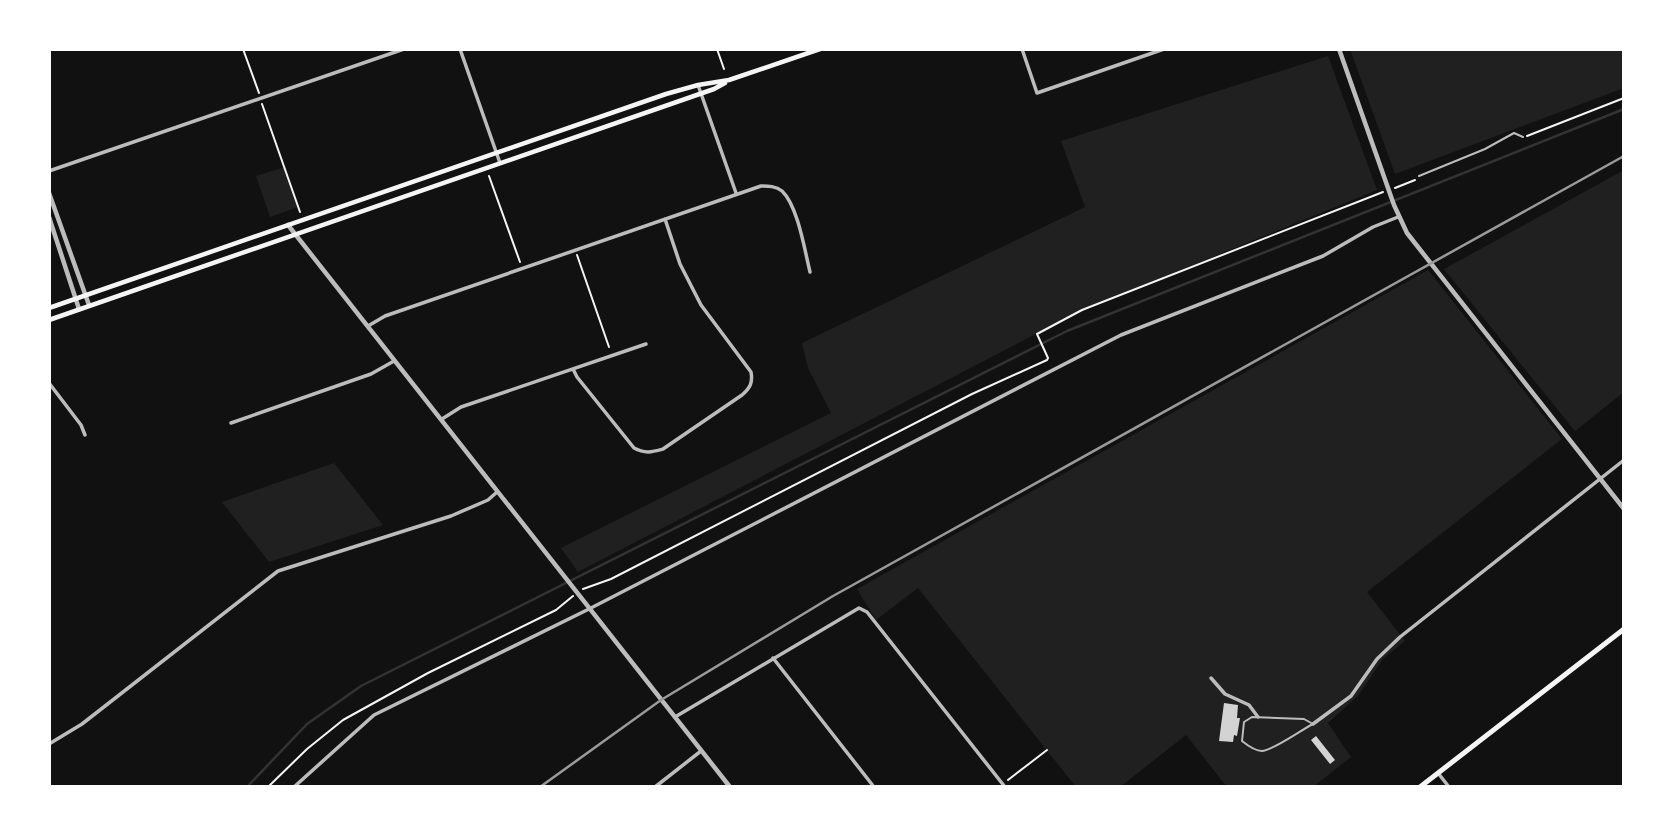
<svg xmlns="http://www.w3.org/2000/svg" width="1673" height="836" viewBox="0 0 1673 836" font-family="Inter,sans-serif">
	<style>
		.green { fill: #202020 }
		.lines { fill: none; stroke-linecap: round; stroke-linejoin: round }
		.stream { stroke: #333; stroke-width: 2.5 }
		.building { fill: #d3d3d3 }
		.path { stroke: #f5f5f5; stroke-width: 2 }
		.service { stroke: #bcbcbc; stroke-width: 2 }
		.minor { stroke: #bcbcbc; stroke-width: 3.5 }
		.tertiary { stroke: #bcbcbc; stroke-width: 4.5 }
		.secondary { stroke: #f5f5f5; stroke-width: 4.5 }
		.trunk { stroke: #f5f5f5; stroke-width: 5 }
		.rail { stroke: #9a9a9a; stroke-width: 2.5 }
	</style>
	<rect width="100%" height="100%" fill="#111"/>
	<!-- green -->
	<path class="green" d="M1350,49H1624V88L1395,174Z
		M1328,56L1377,190L1078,312L578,572L561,548L831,413L808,368L802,343L1085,207L1061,141Z
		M285,167L298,207L270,217L256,176Z
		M1624,170V392L1575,431L1444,269Z
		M1428,270L1562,439L1367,592L1405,641L1383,659L1358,696L1328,723L1351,757L1313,787H1227L1186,735L1120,787H1076L918,588L876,620L857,589Z
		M334,463L383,525L269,562L222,502Z"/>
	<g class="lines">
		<!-- stream -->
		<path class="stream" d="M247,787L307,724L361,686L1067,331L1624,109"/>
	</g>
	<!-- building -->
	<path class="building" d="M1224,703L1238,705L1237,718H1240L1237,736L1234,735L1233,742L1219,741Z
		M1316,736L1335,760L1330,764L1311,740Z"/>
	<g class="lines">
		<!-- path -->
		<path class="path" d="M243,49L259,93
			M717,49L724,69
			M262,104L300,212
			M1527,136L1624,98
			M489,176L520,262
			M1395,188L1415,180
			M577,255L609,347
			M583,589L611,579L972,394L1047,360L1048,358L1037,334L1082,310L1383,192
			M1008,780L1047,750
			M268,787L307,749L343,720L428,673L556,610L573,596"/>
		<!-- service -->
		<path class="service" d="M1419,176L1485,149L1514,133L1523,137
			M1252,717L1304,719L1313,724C1301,730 1274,750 1262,751C1255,751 1247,745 1242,741L1244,722Z"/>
		<!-- minor -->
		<path class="minor" d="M460,49L500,163
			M1022,49L1037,93L1164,49
			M698,85L736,193
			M49,171L404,49
			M368,326L385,316L761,186C768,186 776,186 782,191C798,206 805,252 810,272
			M573,369L577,377L634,448C645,454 652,452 663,449L742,395C750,388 753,383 751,372L701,305L680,264L665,219
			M49,383L81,425L85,435
			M442,419L461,407L646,344
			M231,423L371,374L394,361
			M773,658L874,787
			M1211,678L1225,694L1249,705L1258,717
			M675,717L859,608L867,612L1005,787
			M1313,724L1351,696L1377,659L1400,637L1624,460
			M49,744L82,724L278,571L451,516L488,500L497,492
			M1438,773L1449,787
			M294,787L374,715L589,609L1121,335L1323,256L1373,227L1398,217
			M655,787L701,751"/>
		<!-- tertiary -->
		<path class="tertiary" d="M1339,49L1394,205L1407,233L1624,509
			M49,193L89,305
			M49,217L79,309
			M288,225L730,787"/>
		<!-- secondary -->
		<path class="secondary" d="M49,308L666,94L698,85L729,80L820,49
			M49,320L714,89L725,83"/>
		<!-- trunk -->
		<path class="trunk" d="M1420,787L1624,629"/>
		<!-- rail -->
		<path class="rail" d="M540,787L661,700L833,596L1624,156"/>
	</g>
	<!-- border -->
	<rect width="1673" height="836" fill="none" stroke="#ffffff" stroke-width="102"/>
</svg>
